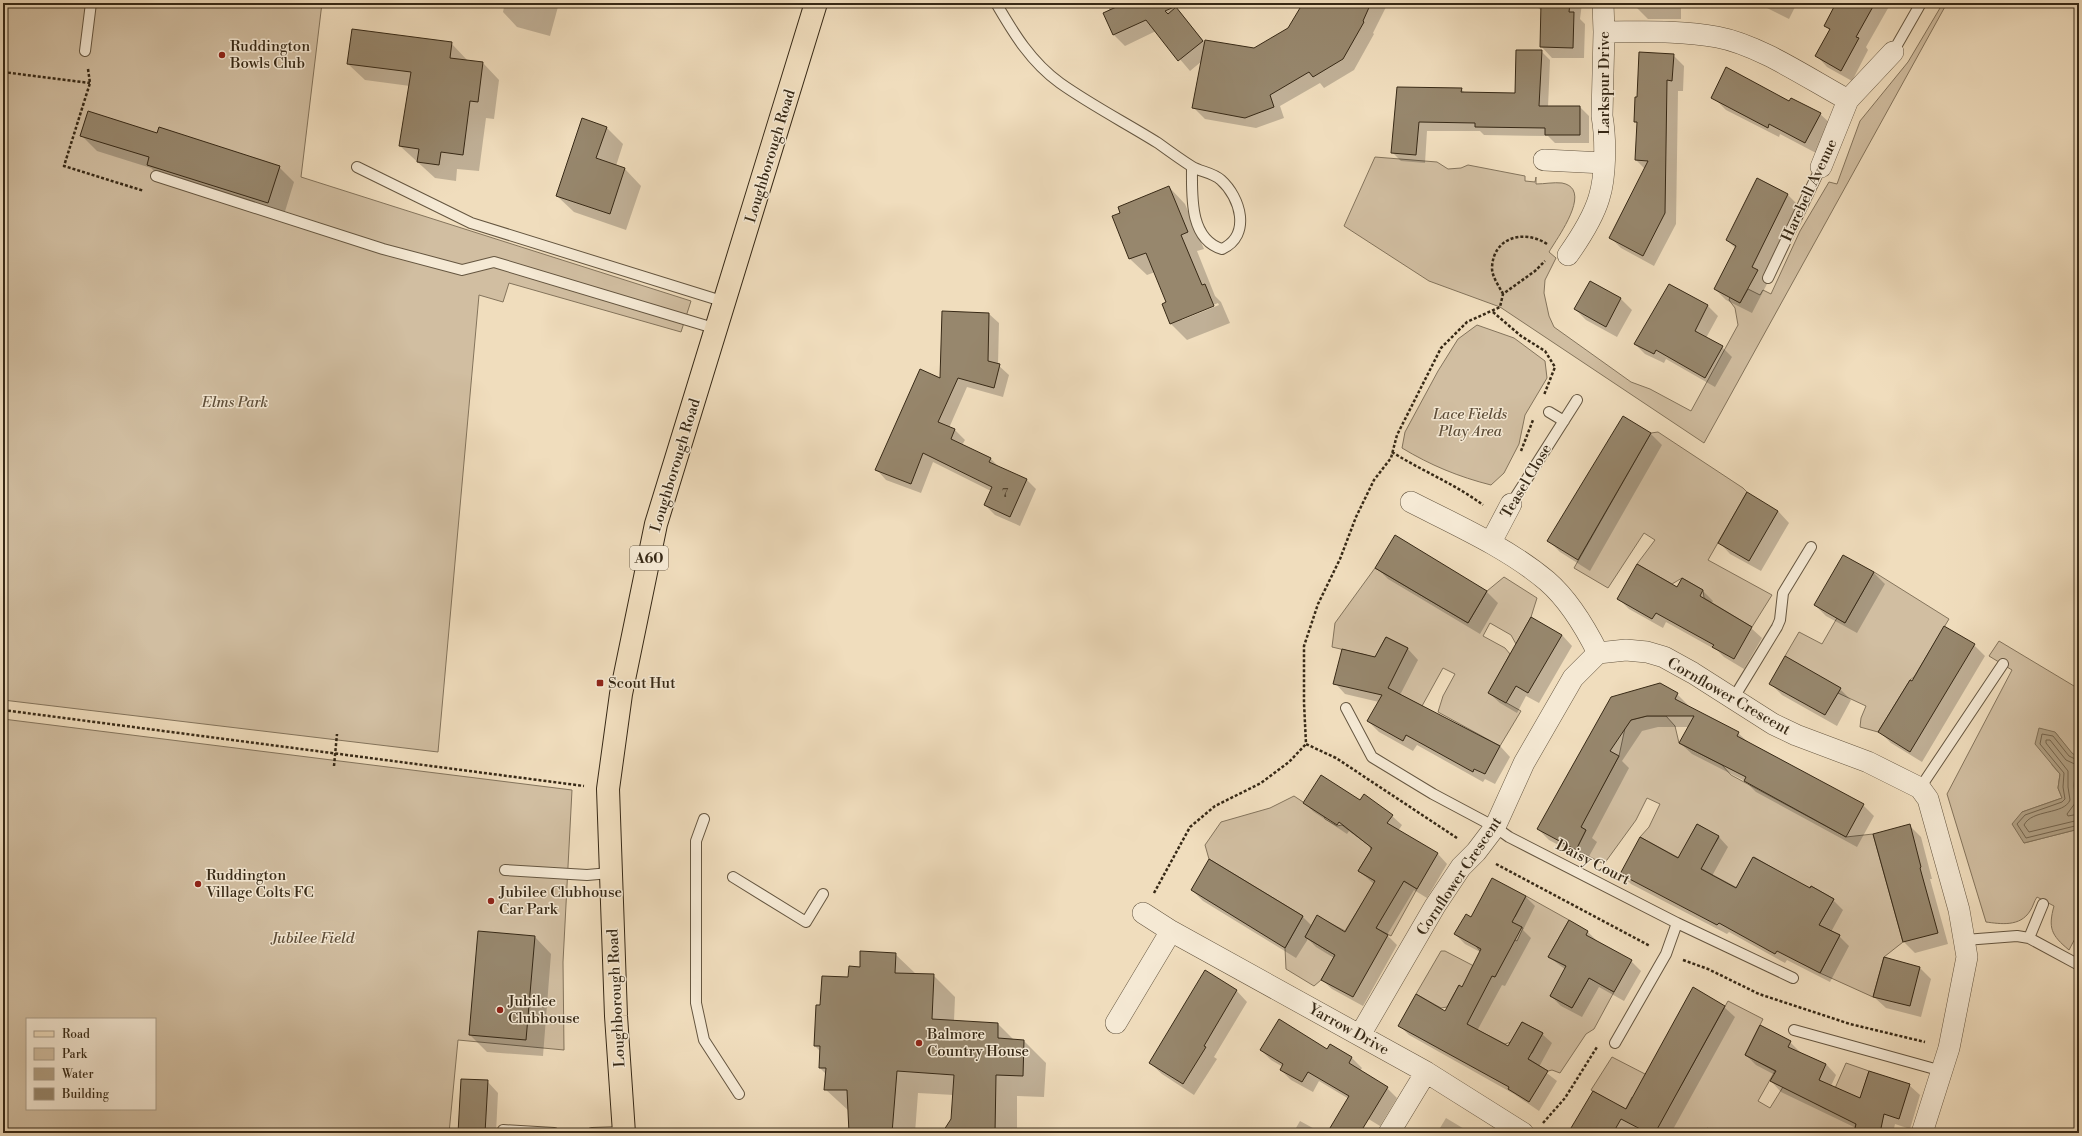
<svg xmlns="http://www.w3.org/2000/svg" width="2082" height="1136" viewBox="0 0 2082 1136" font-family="'Libre Bodoni',serif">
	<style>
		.green { fill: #d1bea1; stroke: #84745c; fill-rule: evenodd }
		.water { fill: #b1a084; stroke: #807058 }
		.shadow { fill: #0003; fill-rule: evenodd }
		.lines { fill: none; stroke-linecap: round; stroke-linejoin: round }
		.shore { stroke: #74644d; stroke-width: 1 }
		.building { fill: #97876d; stroke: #372916 }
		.lane-casing { stroke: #655640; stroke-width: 12 }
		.street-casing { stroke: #655640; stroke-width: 22 }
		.primary-casing { stroke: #372916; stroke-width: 24 }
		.path { stroke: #372916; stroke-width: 2.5; stroke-dasharray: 3 2; stroke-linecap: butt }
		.lane { stroke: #f5e9d4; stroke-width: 10 }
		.street { stroke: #f5e9d4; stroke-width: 21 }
		.primary { stroke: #f0ddbd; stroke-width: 22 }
		.poi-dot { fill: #8f2418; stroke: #f5e9d4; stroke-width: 1.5 }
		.labels { text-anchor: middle; stroke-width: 3; stroke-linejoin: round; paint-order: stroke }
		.number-label { font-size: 13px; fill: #4f402c }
		.shield { fill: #f5e9d4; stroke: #70634f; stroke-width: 1 }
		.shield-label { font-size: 14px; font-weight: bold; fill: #372916 }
		.poi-label { font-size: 15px; fill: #372916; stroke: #f5e9d4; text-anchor: start }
		.street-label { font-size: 15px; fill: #372916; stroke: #f5e9d4 }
		.park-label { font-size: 15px; font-style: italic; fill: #5e4e39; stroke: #f5e9d4 }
	</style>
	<rect width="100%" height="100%" fill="#f0ddbd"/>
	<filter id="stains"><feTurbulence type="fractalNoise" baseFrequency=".005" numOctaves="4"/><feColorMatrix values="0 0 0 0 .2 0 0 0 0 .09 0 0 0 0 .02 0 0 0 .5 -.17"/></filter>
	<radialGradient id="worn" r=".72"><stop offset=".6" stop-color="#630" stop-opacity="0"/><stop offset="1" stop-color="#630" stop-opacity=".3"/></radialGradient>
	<!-- green -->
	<path class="green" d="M3,3H322L301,177L691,301L681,332L509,283L503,302L479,295L438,752L3,700Z
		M1943,3H1947L1704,443L1500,307L1429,281L1344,226L1375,157L1437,162L1448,169L1461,168L1468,165L1525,176V181L1535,182L1536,177V184C1544,184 1554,182 1562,183C1594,189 1557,238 1549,252L1556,258L1545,280L1544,293L1549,316L1554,327L1631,382L1650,389L1691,411L1738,325L1735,308L1729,300L1730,297L1740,303L1748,289L1760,295L1763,290L1771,294L1800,231L1829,182L1837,184L1860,121L1908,62Z
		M1477,325L1514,338L1545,361L1547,378L1525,415L1519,444L1504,473L1491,485C1459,477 1430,465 1402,448L1405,432L1438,371L1458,339Z
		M1658,432L1743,488L1747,492L1708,560L1772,595L1752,627L1704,598L1703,590L1682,578L1672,584L1637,564L1655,540L1644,533L1608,588L1574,568L1651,433Z
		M1375,568L1468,623L1487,591L1504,577L1537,598L1531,617L1516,644L1511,635L1490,623L1483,636L1505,648L1510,654L1489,693L1521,711L1500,746L1438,712L1443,696L1455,674L1443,668L1422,706L1386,687L1408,648L1386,637L1374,659L1366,655L1332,647L1335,623Z
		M1874,572L1949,619L1914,677L1910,680L1878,732L1860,727L1861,718L1866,706L1838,693L1785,656L1799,632L1822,644L1837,618L1845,623Z
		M1999,641L2079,689V758L2072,754L2055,732L2052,765L2060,774L2058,788L2062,798L2022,812L2024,843L2079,829V931L2069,950C2051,935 2048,928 2054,906L2037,897C2034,901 2033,907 2030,911C2020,927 2001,924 1986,922L1947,794L2012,670L1989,656Z
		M1647,716H1666L1675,726L1679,743L1722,765L1731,775L1846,837L1873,834L1903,942L1884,957L1873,997L1820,973L1840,935L1819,925L1834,899L1811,886L1800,907L1776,870L1754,857L1737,888L1700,868L1719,837L1697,824L1679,858L1640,837L1649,827L1660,804L1647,798L1636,820L1604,864L1576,850L1586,830L1570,821L1577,807L1594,802L1619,756L1625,728L1631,720Z
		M3,719L572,790L563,962L564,1050L458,1040L449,1133H3ZM27,1019H155V1109H27Z
		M1294,796L1324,816L1325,819L1337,826L1342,825L1370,846L1371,850L1358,871L1380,884L1400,879L1417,889L1391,936L1376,928L1384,914L1363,902L1345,931L1317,916L1305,937L1335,955L1321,980L1314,986L1286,969L1285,948L1303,916L1209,859L1205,845L1221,822L1270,808Z
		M1526,896L1569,920L1548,957L1568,967L1550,996L1572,1008L1589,978L1614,992L1594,1029L1586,1034L1560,1073L1552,1070L1548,1071L1527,1058L1532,1053L1543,1033L1522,1022L1511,1042L1505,1044L1464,1023L1459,985L1447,1007L1441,1008L1416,994L1441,951H1445L1495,977L1502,963L1480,951L1476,946L1490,954L1496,930L1517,941L1523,928L1502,917H1515Z
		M1728,1001L1763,1019L1745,1055L1775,1071L1758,1101L1770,1108L1783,1087L1812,1095L1815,1103L1826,1109L1846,1063L1869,1071L1862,1094L1854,1133H1715L1707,1128L1704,1133H1655L1632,1097L1621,1118L1610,1101L1591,1090L1612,1057L1678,1091Z"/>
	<!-- water -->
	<path class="water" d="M2039,728L2055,732L2072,753L2079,758V829L2024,843L2012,824L2022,812L2062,798L2058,788L2060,774L2035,744Z"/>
	<!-- shadow -->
	<path class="shadow" d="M497,3H559L550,36L517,27L503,12L504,7Z
		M1109,3H1176V7L1206,44L1254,50L1289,29L1304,3H1388L1373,33L1374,34L1354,70L1324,88L1320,83L1280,106L1284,118L1256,128L1205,119L1194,108L1202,61L1190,71L1156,31L1125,46L1114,35L1104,14L1109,12Z
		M1532,3H1582L1580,19L1585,24L1584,58H1552L1541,46L1542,11Z
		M1637,3H1681V19H1648L1637,8Z
		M1757,3H1797L1789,19Z
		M1837,3H1891L1866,47L1868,50L1852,81L1827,67L1817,56L1830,31L1825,25Z
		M451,43L468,61L483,63L499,80L494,119L486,118L479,171L457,169L456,181L435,178L400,146L410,86L365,80L348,64Z
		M1541,51L1550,60L1548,107H1580L1589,116V143H1555L1548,136L1484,135L1480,131H1427L1425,163L1401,161L1392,152L1397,88L1461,89L1465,93L1516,94Z
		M1673,55L1684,66L1683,91H1678L1676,224L1654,266L1621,248L1610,237L1645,169L1636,160L1638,124L1635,122L1638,98Z
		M1715,99L1790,102L1820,114L1831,124L1816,153L1780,134L1779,137L1726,110Z
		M606,127L623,144L616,166L625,169L641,186L626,230L574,212L557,196Z
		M157,134L279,167L294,182L283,218L163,180L151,168L97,151L81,135Z
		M1757,180L1788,195L1799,206L1763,277L1768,282L1752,313L1726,300L1715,289L1736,249L1727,240Z
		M1169,187L1185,204L1204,249L1197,251L1215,296L1221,302L1230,323L1187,340L1171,324L1167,303L1155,272L1147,275L1130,259L1113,217ZM1218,303L1219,305L1182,320V318Z
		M1669,286L1708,306L1718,316L1706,338L1722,347L1732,357L1715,387L1666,359L1664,363L1645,354L1635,344Z
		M1621,299L1632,310L1617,337L1586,320L1575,309Z
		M989,314L999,323L998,365L1009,375L1003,397L967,387L949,428L955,430L965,440L962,445L991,459L1000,468L1027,480L1036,489L1020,526L995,515L985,505L991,491L933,462L921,493L886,480L877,470Z
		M1623,418L1651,434L1662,445L1590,571L1560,552L1549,541Z
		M1778,511L1789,523L1761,571L1730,554L1719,542Z
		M1843,556L1874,573L1885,584L1857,633L1826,616L1815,605Z
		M1377,568L1486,591L1498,603L1480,634L1388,579Z
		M1682,579L1703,591L1713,601L1711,604L1751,628L1762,638L1744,669L1724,657L1718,651L1666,622L1663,628L1629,609L1618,598L1677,588Z
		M1532,618L1562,635L1572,646L1539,703L1526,696L1517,713L1500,703L1489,693Z
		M1386,638L1408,649L1418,660L1400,695L1500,746L1510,757L1495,784L1485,779L1483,782L1417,745L1413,751L1379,732L1368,721L1379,702L1345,694L1335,683L1376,658Z
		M1974,645L1985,656L1922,762L1891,743L1880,732L1912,683Z
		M1771,684L1840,689L1851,700L1837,726L1782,695Z
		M1677,694L1688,705L1687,707L1738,733L1749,743L1863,805L1874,816L1857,847L1756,792L1745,781L1692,754L1680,743L1689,727H1658L1642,731L1622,761L1629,768L1592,838L1597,842L1587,860L1549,840L1538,829L1611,698Z
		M1361,801L1392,816L1402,825L1398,831L1438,854L1447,864L1427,898L1414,890L1387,935L1397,945L1363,1006L1332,989L1322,980L1334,958L1316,947L1308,939L1296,958L1203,901L1192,890L1209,860L1303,917L1312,926L1345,933L1374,884L1359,871L1373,849L1349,831L1347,834L1314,812L1304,803Z
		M1697,825L1719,837L1728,847L1712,876L1737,889L1810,890L1833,900L1843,910L1831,932L1839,936L1849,946L1830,982L1787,960L1785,963L1729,932L1727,934L1631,884L1621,874L1678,859Z
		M1910,826L1921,837L1932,879H1930L1948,944L1915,953L1904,942Z
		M1526,897L1535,906L1523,930L1531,938L1505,986L1502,985L1477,1031L1509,1048L1542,1034L1552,1043L1539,1067L1557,1081L1539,1111L1514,1094L1409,1035L1400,1026L1445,1012L1462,988L1480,952L1465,944L1455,934L1472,918Z
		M1587,931L1597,941L1631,961L1641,971L1624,1001L1599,987L1582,1017L1561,1006L1551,996L1566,970L1549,957Z
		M535,937L551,954L543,1056L487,1052L470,1035Z
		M895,954L916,974L933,975L955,997L954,1021L998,1024L1014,1040L1024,1041L1046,1063L1044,1097L1017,1096V1133H943L952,1120L954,1095L918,1093L915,1133H850L849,1111L825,1089L826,1074L820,1068L821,1052L815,1046L821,1006L861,968Z
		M1920,968L1931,979L1921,1017L1886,1008L1874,997Z
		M1236,990L1247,1002L1214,1057L1217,1059L1194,1095L1162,1074L1150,1063Z
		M1724,1007L1735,1017L1671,1133H1577L1626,1111Z
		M1761,1026L1790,1042L1801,1053L1826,1064L1836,1075L1831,1086L1861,1100L1909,1085L1920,1095L1910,1129L1895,1124L1893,1133H1855L1856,1128L1781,1092L1771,1081L1775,1075L1756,1065L1746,1055Z
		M1331,1045L1352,1058L1362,1068L1360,1071L1387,1088L1397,1098L1380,1126L1357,1112L1349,1099L1319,1081L1313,1092L1291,1080L1281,1070L1283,1067L1271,1060L1261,1050L1327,1051Z
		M487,1081L498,1093L496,1133H459Z
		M1446,1118L1471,1133H1437Z
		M1300,1121L1322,1133H1293Z"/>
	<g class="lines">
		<!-- shore -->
		<path class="shore" d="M2079,761L2069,756L2053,736L2042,734L2040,744L2064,773L2063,787L2065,799L2062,802L2025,815L2017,824L2026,838L2079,825
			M2079,766L2066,760L2050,740H2046V743L2068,771V787L2070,800C2064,815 2032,809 2024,825L2029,832L2079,820
			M2079,772L2075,773L2074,786L2076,802L2067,814L2068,816L2079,814"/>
	</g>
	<!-- building -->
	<path class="building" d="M1125,3H1183L1165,11L1168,14L1176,7L1203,41L1178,61L1146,20L1113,35L1103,13Z
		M1303,3H1371L1363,21L1364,22L1343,59L1313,77L1309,72L1270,95L1274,107L1245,118L1192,108L1205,40L1254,48L1288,28Z
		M1541,3H1570L1569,12H1574L1573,48L1540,47Z
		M1836,3H1875L1856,37L1859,38L1841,71L1815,56L1830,29L1824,26Z
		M352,29L452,42L450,58L483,62L478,102L470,101L463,155L441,152L439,165L417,162L419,149L399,146L411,72L347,64Z
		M1516,50H1542L1539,106H1580V135H1545V128L1475,127V123L1419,122L1416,155L1391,153L1397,87L1462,88L1461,92L1515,93Z
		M1639,52L1674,54L1672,81L1667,80L1665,213L1643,256L1609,238L1648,161L1635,160L1637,122H1634L1635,97H1637Z
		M1726,67L1789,101L1791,98L1821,113L1805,143L1769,124L1768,128L1711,98Z
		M88,111L157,133L159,127L280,166L268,203L147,165L149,157L80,136Z
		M582,118L607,127L596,158L625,168L610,214L556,196Z
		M1757,178L1788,194L1752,267L1758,270L1740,303L1714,289L1736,246L1726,240Z
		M1169,186L1188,232L1181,235L1202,285L1205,284L1214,306L1170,324L1162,304L1166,302L1146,253L1129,259L1112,216L1120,213L1118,207Z
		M1590,281L1621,298L1606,327L1574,309Z
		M1669,284L1708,305L1695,331L1723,346L1705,378L1656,350L1654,354L1634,344Z
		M942,311L989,313L988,361L1000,364L994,388L958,378L938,422L955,429L951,439L991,458L989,462L1027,479L1010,517L984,505L992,487L923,453L911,484L875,470L920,369L940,378Z
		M1623,416L1651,433L1578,560L1547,541Z
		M1747,492L1778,511L1749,561L1718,543Z
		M1395,535L1487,591L1468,623L1375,568Z
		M1843,555L1874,572L1845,623L1814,605Z
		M1637,564L1677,587L1682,578L1703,590L1700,596L1752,627L1734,659L1712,647L1714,645L1656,613L1652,619L1617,599Z
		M1531,617L1562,635L1528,693L1516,686L1506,703L1488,693Z
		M1944,626L1975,644L1910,752L1878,732L1910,680L1912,681Z
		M1386,637L1408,648L1388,688L1500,746L1485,774L1474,769L1473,772L1406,735L1403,741L1367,721L1382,695L1333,684L1342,649L1375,657Z
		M1785,656L1841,688L1825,715L1769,684Z
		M1660,683L1678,693L1675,699L1739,732L1737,736L1864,804L1846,837L1744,781L1746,777L1679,743L1694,716H1647L1631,720L1610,751L1619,756L1581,827L1586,830L1576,850L1537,829L1611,697Z
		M1321,775L1360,800L1364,794L1393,815L1387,823L1438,853L1417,889L1404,881L1376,928L1388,935L1353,997L1321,980L1335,955L1305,937L1317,915L1345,932L1375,881L1358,871L1372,848L1339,822L1337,825L1303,803Z
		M1697,824L1719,836L1701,869L1736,888L1753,857L1810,888L1811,886L1834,899L1819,925L1840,935L1820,973L1777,951L1775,954L1719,923L1717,925L1620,874L1640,837L1678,858Z
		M1910,824L1921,867L1920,868L1938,933L1903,942L1873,834Z
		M1209,859L1303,916L1285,948L1191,890Z
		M1492,878L1526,896L1512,922L1522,927L1495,977L1492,976L1467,1024L1508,1046L1522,1022L1543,1033L1528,1059L1548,1071L1529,1102L1508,1089L1509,1087L1398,1026L1416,994L1445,1011L1459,985L1462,987L1481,949L1454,934L1466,914L1471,917Z
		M1569,920L1588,931L1586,935L1632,960L1614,992L1589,978L1572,1008L1550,996L1566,966L1548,957Z
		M478,931L535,936L526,1040L469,1035Z
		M860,951L896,953L895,973L934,974L932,1019L998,1023V1038L1024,1040L1023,1076L996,1075L995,1133H942L951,1119L954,1075L897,1071L892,1133H849L847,1090H824L826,1068H819L820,1046H814L816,1005H820L822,976L848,977L849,966L860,967Z
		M1884,957L1920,967L1910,1006L1873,997Z
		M1205,970L1237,990L1204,1046L1206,1047L1183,1084L1149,1063Z
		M1693,987L1725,1006L1655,1133H1648L1621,1119L1613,1133H1568L1593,1091L1626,1109Z
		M1279,1019L1327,1049L1330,1044L1352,1057L1349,1063L1388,1087L1360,1133H1327L1349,1096L1308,1072L1302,1082L1280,1070L1283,1064L1260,1050Z
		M1760,1025L1791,1041L1788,1047L1826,1064L1819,1080L1860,1098L1869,1071L1910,1084L1899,1119L1884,1114L1880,1133H1854L1856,1124L1770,1081L1776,1071L1745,1055Z
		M461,1079L488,1080L485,1133H458Z"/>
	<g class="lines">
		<defs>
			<path id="lane" d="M996,3C1014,34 1031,62 1060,83C1091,105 1126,123 1158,143C1169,151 1180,159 1191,166C1200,172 1212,172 1221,180C1240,197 1252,235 1222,249C1189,239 1192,195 1192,167
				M85,51L91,3
				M1893,52L1921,3
				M357,167L471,223L725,302
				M156,176L383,249L462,270L494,262L717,329
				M1768,278L1821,167
				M1549,412L1564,421
				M1511,504L1577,400
				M1733,699L1777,627L1780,620L1783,593L1811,547
				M1346,708L1372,757L1433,794L1495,827L1509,837L1677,923L1666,954L1615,1043
				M1920,788L2003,664
				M704,819L696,841V1003L704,1040L739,1094
				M505,870L587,875L610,873
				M733,877L806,922L823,894
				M1677,923L1793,978
				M2029,938L2043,904
				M1965,940L2017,936L2029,938L2079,965
				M1794,1030L1942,1071
				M503,1130L554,1133
				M592,1133L624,1132"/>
			<path id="street" d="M1604,32C1642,32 1680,30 1717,37C1760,45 1809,79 1848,100
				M1544,160L1604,163
				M1821,167L1848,100L1893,52
				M1568,255C1580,238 1593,218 1599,198C1606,176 1606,139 1602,116L1604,32L1603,3
				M1411,502C1456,525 1508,548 1547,581C1569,600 1585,627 1598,653
				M1491,542L1511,504
				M1143,913L1171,931L1426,1072L1523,1133
				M1116,1023L1171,931
				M1360,1035L1435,906L1461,867L1476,852L1495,827L1524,763L1573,678L1598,653L1626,650L1647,652L1664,657L1693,673L1773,724L1796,735L1868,762L1920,788L1928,799L1959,910L1967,957L1949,1048L1922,1133
				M1389,1133L1426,1072"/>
			<path id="primary" d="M624,1133L616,1016L608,789L621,694L656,524L816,3"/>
		</defs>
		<!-- lane casing -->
		<use href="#lane" class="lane-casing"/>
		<!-- street casing -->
		<use href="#street" class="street-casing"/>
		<!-- primary casing -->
		<use href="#primary" class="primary-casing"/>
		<!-- path -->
		<path class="path" d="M88,69L90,83L64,166L144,191
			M3,72L90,83
			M1503,294C1499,286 1492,277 1492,268C1493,237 1524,229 1547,244
			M1493,312L1521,336L1545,351L1555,367L1544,395
			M1521,451L1533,420
			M1392,452C1422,471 1455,484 1483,505
			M3,710L584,786
			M334,766L337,734
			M1457,838L1336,758L1306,744L1304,703V646L1318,604L1340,559L1356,517L1374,480L1391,458L1397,435L1441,348L1467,322L1500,307L1503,294L1535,271L1545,261
			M1496,864L1650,946
			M1154,893L1190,827L1215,806L1261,783L1289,762L1306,744
			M1683,960L1708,969L1759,994L1850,1024L1925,1042
			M1543,1123L1565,1098L1597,1047"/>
		<!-- lane -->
		<use href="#lane" class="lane"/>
		<!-- street -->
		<use href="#street" class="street"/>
		<!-- primary -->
		<use href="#primary" class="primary"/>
	</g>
	<!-- markers -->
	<g class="poi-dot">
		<circle cx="222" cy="55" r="4"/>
		<rect x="596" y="679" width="8" height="8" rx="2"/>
		<circle cx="198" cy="884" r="4"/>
		<circle cx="491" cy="901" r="4"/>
		<circle cx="500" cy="1010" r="4"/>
		<circle cx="919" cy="1043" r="4"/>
	</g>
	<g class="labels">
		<!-- number labels -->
		<g class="number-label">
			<text x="1005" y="497">7</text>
		</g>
		<!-- shield labels -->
		<rect class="shield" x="630" y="546" width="38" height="24" rx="3"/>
		<g class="shield-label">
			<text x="649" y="563">A60</text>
		</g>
		<!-- poi labels -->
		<g class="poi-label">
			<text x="230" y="51">Ruddington<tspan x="230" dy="17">Bowls Club</tspan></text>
			<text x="608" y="688">Scout Hut</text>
			<text x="206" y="880">Ruddington<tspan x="206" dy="17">Village Colts FC</tspan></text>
			<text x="499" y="897">Jubilee Clubhouse<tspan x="499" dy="17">Car Park</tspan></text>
			<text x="508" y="1006">Jubilee<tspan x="508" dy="17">Clubhouse</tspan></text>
			<text x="927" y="1039">Balmore<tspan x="927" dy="17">Country House</tspan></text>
		</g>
		<!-- street labels -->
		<g class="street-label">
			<text transform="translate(1604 83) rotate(-90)" y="5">Larkspur Drive</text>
			<text transform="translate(770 156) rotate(-73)" y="5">Loughborough Road</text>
			<text transform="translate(1809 190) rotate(-65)" y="5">Harebell Avenue</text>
			<text transform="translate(675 465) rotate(-73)" y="5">Loughborough Road</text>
			<text transform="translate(1526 481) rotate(-59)" y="5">Teasel Close</text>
			<text transform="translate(1729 696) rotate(30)" y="5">Cornflower Crescent</text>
			<text transform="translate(1593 862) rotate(27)" y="5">Daisy Court</text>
			<text transform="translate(1459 876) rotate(-56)" y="5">Cornflower Crescent</text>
			<text transform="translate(616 998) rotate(-93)" y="5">Loughborough Road</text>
			<text transform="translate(1349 1029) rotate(29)" y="5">Yarrow Drive</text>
		</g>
		<!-- park labels -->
		<g class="park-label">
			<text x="235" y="407">Elms Park</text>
			<text x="1470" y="419">Lace Fields<tspan x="1470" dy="17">Play Area</tspan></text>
			<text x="313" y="943">Jubilee Field</text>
		</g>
	</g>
	<!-- margin -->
	<rect width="2082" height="1136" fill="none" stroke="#f0ddbd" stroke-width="16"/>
	<rect x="4" y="4" width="2074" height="1128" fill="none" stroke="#372916" stroke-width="2"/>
	<rect x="8" y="8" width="2066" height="1120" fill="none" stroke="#372916"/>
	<!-- legend -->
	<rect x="26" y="1018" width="130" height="92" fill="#f5e9d4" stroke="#a99c88"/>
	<rect x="34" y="1031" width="20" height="6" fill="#f0ddbd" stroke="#a99c88"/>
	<text x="62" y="1038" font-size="12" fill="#372916">Road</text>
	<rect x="34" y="1048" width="20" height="12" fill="#d1bea1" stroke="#a99c88"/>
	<text x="62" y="1058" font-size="12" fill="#372916">Park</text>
	<rect x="34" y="1068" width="20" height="12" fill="#b1a084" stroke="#a99c88"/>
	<text x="62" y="1078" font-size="12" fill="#372916">Water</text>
	<rect x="34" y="1088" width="20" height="12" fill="#97876d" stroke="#a99c88"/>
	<text x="62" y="1098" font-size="12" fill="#372916">Building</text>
	<rect width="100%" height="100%" filter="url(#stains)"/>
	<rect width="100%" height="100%" fill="url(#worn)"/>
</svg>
